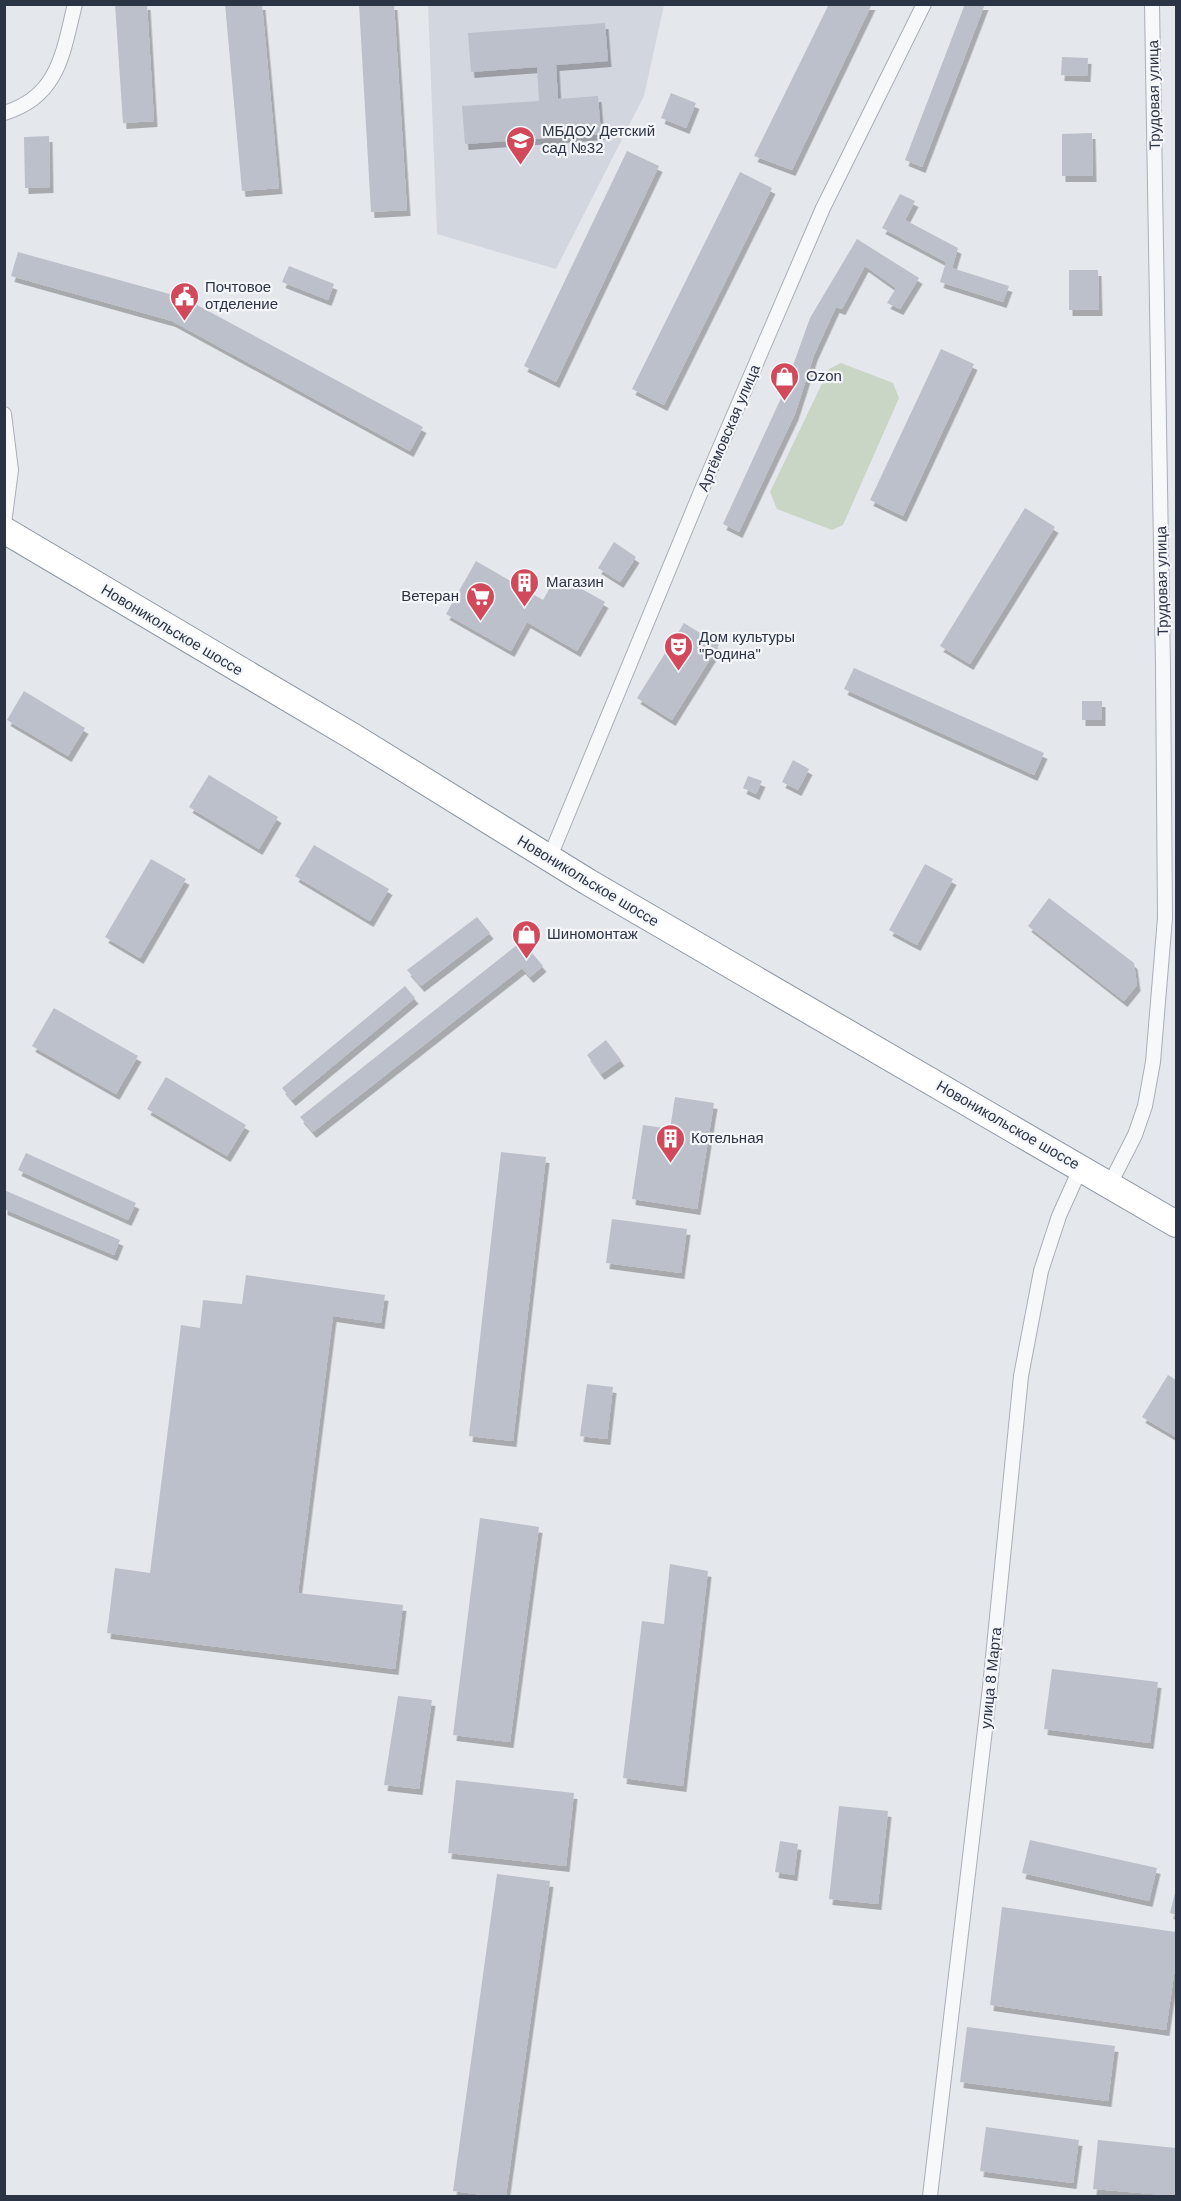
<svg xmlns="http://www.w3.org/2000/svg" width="1181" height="2201" viewBox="0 0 1181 2201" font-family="Helvetica,sans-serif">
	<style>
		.built { fill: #d2d6de }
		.green { fill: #c9d6c5 }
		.building { fill: #bbc0ca; filter: url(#shadow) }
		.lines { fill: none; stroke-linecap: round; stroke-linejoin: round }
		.street-casing { stroke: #a9aeb7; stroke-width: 16 }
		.highway-casing { stroke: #8b94a3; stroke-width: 28 }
		.street { stroke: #f7f8fa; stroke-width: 14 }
		.highway { stroke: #fff; stroke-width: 26 }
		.labels { text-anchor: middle; stroke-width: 4.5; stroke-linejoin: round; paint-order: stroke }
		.street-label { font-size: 15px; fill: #2b3445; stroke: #f4f6f9 }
		.poi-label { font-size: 15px; fill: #2b3445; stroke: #f4f6f9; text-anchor: start }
	</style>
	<defs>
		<filter id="shadow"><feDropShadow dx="3.5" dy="6" stdDeviation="0" flood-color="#0004"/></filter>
	</defs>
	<rect width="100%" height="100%" fill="#e4e7ec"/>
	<!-- built -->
	<path class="built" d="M428,4L664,5L644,96L556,269L437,234Z"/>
	<!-- green -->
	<path class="green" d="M841,363L893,383L899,398L843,525L832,530L777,509L770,492L829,369Z"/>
	<!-- building -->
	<path class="building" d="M115,4H147L154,121L123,123Z
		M225,4H262L279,188L242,191Z
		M359,4H394L407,210L371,212Z
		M829,4H872L792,170L754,156Z
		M965,4H985L922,167L905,160Z
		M605,23L608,61L556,65L558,99L598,96L601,134L465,144L462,106L539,101L537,67L471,72L468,33Z
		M1062,57L1088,58L1087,76L1061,75Z
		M671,93L696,103L686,128L661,118Z
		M1092,133L1093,176H1062V134Z
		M49,136L50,187L25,188L24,137Z
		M627,151L659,166L556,382L524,366Z
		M740,172L772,188L664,405L632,389Z
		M900,194L915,201L905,220L958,248L952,268L1009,286L1003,302L940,282L946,262L882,228Z
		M857,239L919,278L900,309L887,303L896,288L865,266L842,309L836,307L814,355L795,414L739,532L723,524L782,396L810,318Z
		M18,252L184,298L423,427L410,451L172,321L11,276Z
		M289,266L334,284L328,300L282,282Z
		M1069,270H1098L1099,310H1069Z
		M941,349L974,364L903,516L870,500Z
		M1025,508L1055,527L970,664L940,646Z
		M614,542L636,557L620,582L598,568Z
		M476,561L543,600L557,575L605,602L577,651L527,622L511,651L446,614Z
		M684,623L719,645L672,720L637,698Z
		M854,668L1044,753L1034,775L844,689Z
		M24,691L85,728L68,756L7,720Z
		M1082,701H1102V720H1082Z
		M793,760L809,769L798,790L782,782Z
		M209,775L278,817L259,849L189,807Z
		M748,776L762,781L756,794L743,788Z
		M314,845L389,889L370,921L295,876Z
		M151,859L186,879L140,958L105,937Z
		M925,864L953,879L917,945L889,930Z
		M1049,898L1134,963L1137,985L1124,1001L1028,926Z
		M477,917L490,933L421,986L407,970Z
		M522,941L543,966L530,977L522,968L313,1132L300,1117Z
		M405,986L415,998L292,1100L282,1088Z
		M54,1008L138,1056L116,1094L32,1046Z
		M606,1040L621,1060L601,1074L587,1055Z
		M166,1077L246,1125L227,1156L147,1109Z
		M675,1097L714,1103L697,1209L632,1199L643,1125L670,1129Z
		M501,1152L546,1157L513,1441L469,1436Z
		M26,1153L136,1203L128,1220L18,1170Z
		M4,1190L120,1240L114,1255L4,1209Z
		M612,1219L687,1229L681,1273L606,1263Z
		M246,1275L385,1295L381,1323L333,1316L298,1593L403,1605L395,1669L107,1633L115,1568L150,1573L181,1325L200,1328L203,1300L242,1304Z
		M1168,1375L1176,1380V1437L1142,1417Z
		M587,1384L613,1387L607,1439L580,1436Z
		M480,1518L539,1527L510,1742L453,1735Z
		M670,1564L708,1571L683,1786L623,1778L642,1621L664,1624Z
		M1052,1669L1158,1682L1150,1743L1044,1729Z
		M398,1696L432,1700L419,1789L384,1785Z
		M456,1780L574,1793L566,1866L448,1853Z
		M839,1806L888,1811L878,1904L829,1899Z
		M1030,1840L1157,1868L1149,1901L1022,1873Z
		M780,1841L798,1844L794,1875L775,1872Z
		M497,1874L550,1881L506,2196H490L453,2191Z
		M1176,1889V1915L1170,1913Z
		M1002,1907L1176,1932V1961L1166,2030L990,2005Z
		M967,2027L1115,2046L1108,2101L960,2082Z
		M986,2127L1079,2140L1073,2183L980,2171Z
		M1098,2140L1176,2148V2196L1093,2189Z"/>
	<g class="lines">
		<defs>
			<path id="street" d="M4,113C59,97 63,52 75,4
				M4,414L11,470L4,524
				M549,859L705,482L823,208L924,4
				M1110,1184L1135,1135L1145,1106L1153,1062L1165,918L1163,667L1152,4
				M930,2196L990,1687L1021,1376L1041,1271L1059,1216L1081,1167"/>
			<path id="highway" d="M4,530L352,736L588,882L1176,1224"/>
		</defs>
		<!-- street casing -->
		<use href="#street" class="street-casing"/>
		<!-- highway casing -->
		<use href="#highway" class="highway-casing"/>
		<!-- street -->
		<use href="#street" class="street"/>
		<!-- highway -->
		<use href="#highway" class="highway"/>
	</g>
	<!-- icons -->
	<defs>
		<symbol id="school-pin" viewBox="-11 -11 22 30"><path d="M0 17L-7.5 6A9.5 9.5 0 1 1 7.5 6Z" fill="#d1495b" stroke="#f4f6f9"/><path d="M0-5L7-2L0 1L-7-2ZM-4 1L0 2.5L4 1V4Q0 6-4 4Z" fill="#fff"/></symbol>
		<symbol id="civic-pin" viewBox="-11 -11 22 30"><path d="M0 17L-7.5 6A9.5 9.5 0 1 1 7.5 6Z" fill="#d1495b" stroke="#f4f6f9"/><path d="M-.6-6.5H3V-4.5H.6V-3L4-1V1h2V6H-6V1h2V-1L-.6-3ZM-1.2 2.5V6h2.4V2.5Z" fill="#fff"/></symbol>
		<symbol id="shop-pin" viewBox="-11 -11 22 30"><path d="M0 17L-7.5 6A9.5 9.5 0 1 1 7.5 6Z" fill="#d1495b" stroke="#f4f6f9"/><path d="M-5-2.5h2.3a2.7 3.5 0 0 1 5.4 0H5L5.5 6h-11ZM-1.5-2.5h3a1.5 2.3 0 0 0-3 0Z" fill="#fff"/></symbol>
		<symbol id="building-pin" viewBox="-11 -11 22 30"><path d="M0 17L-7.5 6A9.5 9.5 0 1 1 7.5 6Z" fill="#d1495b" stroke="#f4f6f9"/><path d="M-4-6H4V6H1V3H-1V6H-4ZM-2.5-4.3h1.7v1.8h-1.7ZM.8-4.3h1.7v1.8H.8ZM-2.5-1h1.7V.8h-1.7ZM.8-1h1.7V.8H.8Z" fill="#fff"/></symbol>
		<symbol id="supermarket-pin" viewBox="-11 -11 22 30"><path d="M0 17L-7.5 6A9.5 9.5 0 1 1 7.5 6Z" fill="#d1495b" stroke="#f4f6f9"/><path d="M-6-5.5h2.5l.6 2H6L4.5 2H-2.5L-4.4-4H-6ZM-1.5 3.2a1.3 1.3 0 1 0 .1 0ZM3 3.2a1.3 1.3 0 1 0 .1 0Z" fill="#fff"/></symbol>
		<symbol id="theatre-pin" viewBox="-11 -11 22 30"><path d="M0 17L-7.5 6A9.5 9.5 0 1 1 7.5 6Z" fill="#d1495b" stroke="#f4f6f9"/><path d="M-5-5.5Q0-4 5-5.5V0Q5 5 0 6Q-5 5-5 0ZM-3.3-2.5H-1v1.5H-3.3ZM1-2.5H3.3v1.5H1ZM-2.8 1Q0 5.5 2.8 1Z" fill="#fff"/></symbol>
	</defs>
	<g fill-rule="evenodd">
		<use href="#school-pin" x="504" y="124" width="33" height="45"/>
		<use href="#civic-pin" x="168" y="280" width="33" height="45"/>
		<use href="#shop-pin" x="768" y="360" width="33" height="45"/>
		<use href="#building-pin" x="508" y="566" width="33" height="45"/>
		<use href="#supermarket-pin" x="464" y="580" width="33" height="45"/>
		<use href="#theatre-pin" x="662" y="630" width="33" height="45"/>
		<use href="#shop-pin" x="510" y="918" width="33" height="45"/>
		<use href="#building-pin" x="654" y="1122" width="33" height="45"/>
	</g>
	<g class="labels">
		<!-- street labels -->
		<g class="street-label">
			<text transform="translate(1154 95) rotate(-91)" y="5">Трудовая улица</text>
			<text transform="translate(729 428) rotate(-67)" y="5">Артёмовская улица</text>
			<text transform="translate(1162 581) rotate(-91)" y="5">Трудовая улица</text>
			<text transform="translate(172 630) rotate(31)" y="5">Новоникольское шоссе</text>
			<text transform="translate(588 881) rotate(31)" y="5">Новоникольское шоссе</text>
			<text transform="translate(1008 1125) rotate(30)" y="5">Новоникольское шоссе</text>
			<text transform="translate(991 1678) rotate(-84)" y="5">улица 8 Марта</text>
		</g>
		<!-- poi labels -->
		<g class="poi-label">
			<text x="542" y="136">МБДОУ Детский<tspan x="542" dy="17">сад №32</tspan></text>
			<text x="205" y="292">Почтовое<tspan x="205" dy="17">отделение</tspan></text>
			<text x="806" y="381">Ozon</text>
			<text x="546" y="587">Магазин</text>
			<text x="459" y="601" text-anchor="end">Ветеран</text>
			<text x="699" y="642">Дом культуры<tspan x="699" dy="17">"Родина"</tspan></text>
			<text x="547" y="939">Шиномонтаж</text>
			<text x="691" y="1143">Котельная</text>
		</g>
	</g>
	<!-- border -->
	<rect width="1181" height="2201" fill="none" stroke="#2b3445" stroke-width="12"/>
</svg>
